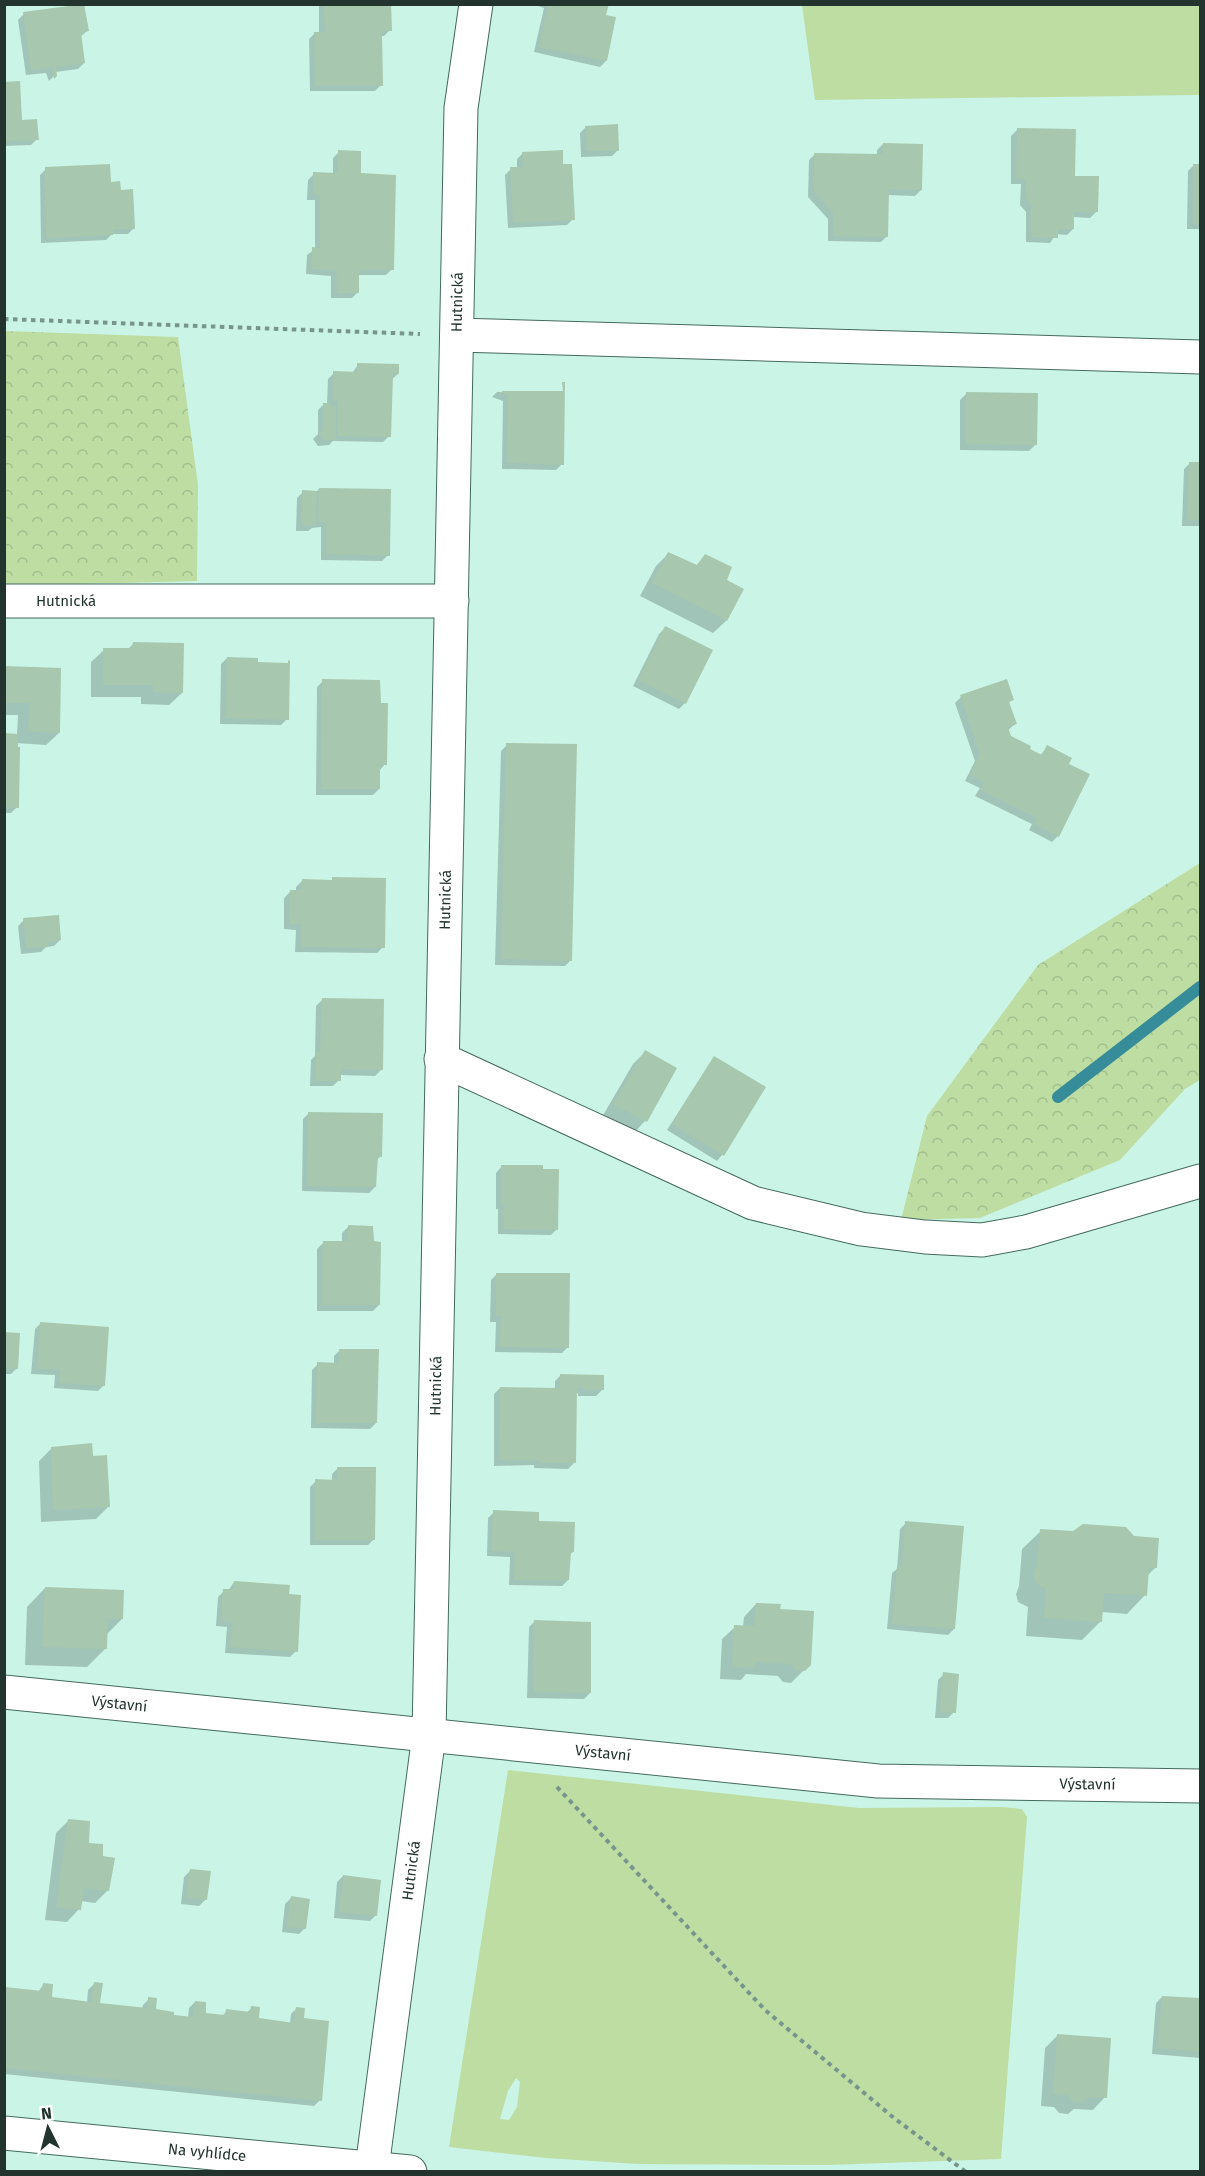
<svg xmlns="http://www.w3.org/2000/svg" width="1205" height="2176" viewBox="0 0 1205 2176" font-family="'Fira Sans',sans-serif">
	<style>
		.grass { fill: #bddda3; fill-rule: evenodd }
		.forest { fill: url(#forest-crowns) }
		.shadow { fill: #0003 }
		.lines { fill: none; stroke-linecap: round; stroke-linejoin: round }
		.stream { stroke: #368c98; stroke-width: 12 }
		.building { fill: #a7c7ae }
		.minor-casing { stroke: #436a5e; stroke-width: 35 }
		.path { stroke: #77958b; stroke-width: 4; stroke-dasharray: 4.5 4.5; stroke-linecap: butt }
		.minor { stroke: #fff; stroke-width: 33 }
		.labels { text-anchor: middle; stroke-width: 5; stroke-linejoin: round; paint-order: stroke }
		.street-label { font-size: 15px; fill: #23342e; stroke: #fff }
	</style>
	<defs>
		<pattern id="forest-crowns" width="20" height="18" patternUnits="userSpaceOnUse" patternTransform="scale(1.5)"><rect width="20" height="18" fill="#bddda3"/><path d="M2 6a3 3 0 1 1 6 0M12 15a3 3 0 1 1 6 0" fill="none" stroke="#a2be8d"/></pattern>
	</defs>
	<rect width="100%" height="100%" fill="#caf5e6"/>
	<!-- grass -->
	<path class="grass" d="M802,5H1200V95L815,100Z
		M508,1770L859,1808L1002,1807L1022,1809L1027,1817L1001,2159L828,2165L638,2164L546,2158L449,2147ZM516,2078L520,2082L517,2107L509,2120L500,2119L508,2091Z"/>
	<!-- forest -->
	<path class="forest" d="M5,331L178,337L198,485L197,581L5,586Z
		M1200,863V1080L1185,1089L1120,1160L980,1218L901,1220L927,1116L1038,965Z"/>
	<!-- shadow -->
	<path class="shadow" d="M319,4H390V30L384,36H380L381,85L375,91H310L309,39L315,33L319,34Z
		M532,4H607L605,16L606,61L600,67L534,52L544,8Z
		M24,14L87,31L80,37L84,63L78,69L55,72V75L49,81L46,73L26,75L18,20Z
		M4,84L20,122L37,139L31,145L4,146Z
		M586,127L618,150L612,156L581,157L580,133Z
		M1017,130L1073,178L1096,212L1090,218L1073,217V229L1067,235L1056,234L1050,243L1026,242V212L1020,205L1021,184H1011V136Z
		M883,144L921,190L915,196L887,195V236L881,242L828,241V219L808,197L809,160L815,154L877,156V150Z
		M339,152L359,175L392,269L386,275H358V292L352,298H331V276L306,274L307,255L315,249V200H307L308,180L314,174H333V158Z
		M523,153L573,219L567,225L508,228L505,175L511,169H517V159Z
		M1194,165H1200V229H1187L1188,171Z
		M46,169L109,183L119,191L134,228L128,234H112L106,240L41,243L40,175Z
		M358,365L398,374L391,380L389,436L383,442L333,441L329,445L318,446L313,439L318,434V410L324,404H327L328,379L334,373H352Z
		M497,392L563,393L562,464L556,470L502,469L503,401L492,397Z
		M966,394L1035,445L1029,451L960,450V400Z
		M1190,463L1200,464V526H1182L1184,469Z
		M319,489L388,555L382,561L321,560V527L312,528L308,531H296L297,498L303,492H316Z
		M669,553L695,567L705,556L725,579L742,590L726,621L713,633L640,596L656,566Z
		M665,628L685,703L679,709L633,686L659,634Z
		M133,644L182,693L169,705L141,704V697H91V662L104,650H127Z
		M227,658L256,663L287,719L281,725L220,724L221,664Z
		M4,667L59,733L46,745L16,743L17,807L11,813H4V735H17L18,715H4Z
		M323,681L385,764L379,771V789L373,795H316L317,687Z
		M961,697L1012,699L1008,704L1015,724L1008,730L1010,737L1028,750L1040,756L1047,747L1067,765L1058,836L1052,842L1029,830L1032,824L975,796L980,788L965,781L975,761L955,703Z
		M507,745L571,960L565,966L495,965L501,751Z
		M302,881L383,947L377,953L295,952L296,930L284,929V898L290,892H296V887Z
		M24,920L60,940L54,946L46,947L41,952L21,954L18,926Z
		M322,1000L381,1070L375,1076L339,1075V1080L333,1086H310L311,1060L315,1056L316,1006Z
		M645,1052V1121L633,1134L602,1117L633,1064Z
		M715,1058L722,1155L717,1161L667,1130L709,1064Z
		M309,1113L381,1156L377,1160L375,1187L369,1193L302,1191L303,1119Z
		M502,1166L557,1229L551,1235L498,1234V1209H496V1173Z
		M348,1227L379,1305L373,1311H317V1249L323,1243H342V1233Z
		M497,1274L568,1347L562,1353L495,1352L496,1322H490L491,1280Z
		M41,1323L104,1385L98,1391L54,1388L55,1375L31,1374L35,1329Z
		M4,1333L17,1368L11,1374H4Z
		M340,1350L376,1423L370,1429L311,1428L312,1370L318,1364H334V1356Z
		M561,1375L602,1390L596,1396H578V1393H575L574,1463L568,1469L534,1468V1465L494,1466V1394L500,1388L555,1389V1381Z
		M51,1449L92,1457L109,1506L96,1519L41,1522L39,1461Z
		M338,1468L374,1539L368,1545H310V1487L316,1481H332V1474Z
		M494,1512L538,1523L573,1552L569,1555L568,1580L562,1586L509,1585L510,1557L487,1556L488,1518Z
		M906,1523L954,1629L948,1635L887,1629L892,1573L897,1569L900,1529Z
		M1041,1531L1155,1568L1147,1576L1145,1595L1127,1614L1102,1612L1101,1621L1082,1640L1026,1636L1028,1607L1018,1602L1016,1594L1019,1586L1022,1549Z
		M234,1582L296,1651L290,1657L225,1653L227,1627L216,1626L218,1597L224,1591H228Z
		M45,1588L122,1619L106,1635V1648L87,1667L25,1665L27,1607Z
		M756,1604L810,1664L791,1683L783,1682L778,1676L746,1674L741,1680L720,1679L722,1639L735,1627H743L744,1617Z
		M535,1621L590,1693L584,1699L527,1698L529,1627Z
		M944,1674L954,1712L948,1718H935L938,1680Z
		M68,1821L88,1844L101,1857L107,1891L95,1903L81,1901L79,1909L67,1922L45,1920L56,1833Z
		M190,1871L205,1900L199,1906L181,1904L184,1877Z
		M343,1876L376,1915L370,1921L334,1918L337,1882Z
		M291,1898L305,1928L299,1934L282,1932L285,1904Z
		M44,1984L50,1999L87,2003L88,1990L94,1984L99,2005L142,2009L143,2005L149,1999L154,2011L172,2016L188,2018L189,2008L195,2002L204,2014L222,2016L227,2011L246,2013L252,2008L257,2020L290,2024L291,2014L297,2008L302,2019L320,2100L314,2106L4,2074V1988L38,1992Z
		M1162,1997L1200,2000V2058L1152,2054L1156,2003Z
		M1058,2035L1105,2097L1093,2110L1074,2109L1068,2114L1059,2113L1054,2107L1041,2106L1045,2048Z"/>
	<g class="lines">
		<!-- stream -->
		<path class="stream" d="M1058,1097L1200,987"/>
	</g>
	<!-- building -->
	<path class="building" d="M84,4L89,31L81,33L85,63L56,67L57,76L54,79L52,67L31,70L23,12Z
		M324,4H391L392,31H382L383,86H315L314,32H325Z
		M548,4H609L606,15L616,17L607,61L539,47Z
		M20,81L22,120L37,119L39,140L5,141L4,82Z
		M618,124L619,151H587L585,126Z
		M1017,128L1076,129L1075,176H1099L1098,212H1074V229H1058V238L1031,237V205L1026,199V179L1016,178Z
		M883,143L923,144L922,190L889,189L888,237L833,236V213L814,191V153L882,154Z
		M338,150L361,151V173L396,175L394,270H359V293H337L336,270L311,269L312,247L320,248V195L313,194V172L338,173Z
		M563,150V164H572L575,220L513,223L510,167H523L522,152Z
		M110,164L111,182L120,181L121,190L133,189L135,229H113V235L46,238L45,167Z
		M1193,164H1200V224H1193Z
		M357,363L399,364V374H393L391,437L337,436L338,400H333V371L357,372Z
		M562,382H565L564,465L507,463L508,395L502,393V391H563Z
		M966,392L1038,393L1037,445L965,444Z
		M323,403H330V406H336V440H324L318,432L323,430Z
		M1189,462H1200V520H1187Z
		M319,488L391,489L390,556L326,554V522H318Z
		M302,490L317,491L316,526L301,525Z
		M668,552L697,565L705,554L732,567L727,580L744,589L727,621L652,583Z
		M665,626L713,650L686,704L638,680Z
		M133,642L184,643L183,693L153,692V685H103V648H132Z
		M227,657L258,658V662L288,663V660L290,661L289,720L226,718Z
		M4,666L61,668L60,733L28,731L30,703H4Z
		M322,679L380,680L381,703H388L387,765H380V789H321Z
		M1007,679L1014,700L1009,702L1017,724L1008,727L1011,736L1031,746L1030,749L1042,755L1047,745L1072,758L1069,764L1090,774L1059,837L1034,824L1037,818L980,790L984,782L970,775L980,754L960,695Z
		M4,733L18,734V747H20L19,808L4,807Z
		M506,743L577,744L572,961L501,959Z
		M332,877L386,878L385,948L301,947V924H289L290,890H302V879L332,880Z
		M59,915L61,940L48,942V947L26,948L23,918Z
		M322,998L384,999L383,1070L341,1069V1081H316V1052H320Z
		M645,1050L677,1068L647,1122L613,1104Z
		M714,1056L766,1087L724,1156L672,1124Z
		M308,1112L383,1113L382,1157L378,1156L376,1187L307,1186Z
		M501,1165H543V1169H559L558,1230L504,1229V1204H501Z
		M348,1225L373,1226L374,1241L381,1242L380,1305H322L323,1241H348Z
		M496,1273H570L569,1348L500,1347L501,1316H496Z
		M40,1322L109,1327L105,1386L60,1383V1369H37Z
		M4,1332L20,1333L18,1369L4,1368Z
		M339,1349H379L377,1423H316L317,1362L339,1363Z
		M560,1374L604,1375V1390H583L584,1388L577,1387L576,1463H540L539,1460H499L500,1387L560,1388Z
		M92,1443L93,1456L107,1455L110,1507L53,1510L51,1447Z
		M337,1467H376L375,1540H315V1479L337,1480Z
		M493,1510L539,1512V1521L575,1522L574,1552H571L569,1580H514L515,1552L492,1551Z
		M905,1521L964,1526L955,1629L892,1624L897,1566H902Z
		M1083,1524L1126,1527L1134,1536L1159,1538L1157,1568H1149L1147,1596L1104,1593L1102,1622L1044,1618L1046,1589L1037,1584L1033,1575L1037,1566L1040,1529L1073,1531Z
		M234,1581L290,1585L289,1594L301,1595L298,1652L230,1647L233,1622L221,1621L223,1589H233Z
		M45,1587L124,1590L123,1619H108L107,1649L42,1647Z
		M756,1603L781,1604L780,1609L814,1611L811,1665L805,1671L796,1670L790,1664L755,1662V1668L732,1667L734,1625L754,1626Z
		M534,1620L591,1622V1693L533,1692Z
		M943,1672L959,1674L956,1713L940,1712Z
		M68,1819L90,1821L89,1843L103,1844V1856L115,1858L109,1891L84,1888L81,1910L56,1907Z
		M190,1869L211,1871L207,1900L186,1898Z
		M343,1875L381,1880L377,1916L339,1912Z
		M291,1896L310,1899L306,1929L287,1927Z
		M94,1982L103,1983L100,2003L147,2008L148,1997L157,1998L156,2009L174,2012V2015L193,2017L195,2001L206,2002V2013L225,2015L226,2009L250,2012L251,2006L260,2007L259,2018L294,2023L296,2007L305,2008L304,2018L329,2021L322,2101L5,2068V1987L42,1991L43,1983L53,1984L52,1997L91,2002Z
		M1162,1996L1200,1998V2052L1157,2048Z
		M1057,2034L1111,2038L1107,2098L1088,2097L1082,2102L1072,2101L1067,2095L1053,2094Z"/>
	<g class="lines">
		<defs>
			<g id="minor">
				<path d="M457,335L1200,357"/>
				<path id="s1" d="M4,601H452"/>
				<path d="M441,1059L753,1203L861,1229L925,1237L982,1240L1026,1232L1200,1181"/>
				<path id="s2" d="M4,1692L878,1781L1200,1786"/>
				<path id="s3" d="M4,2133L410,2172"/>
				<path id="s4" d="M372,2168L429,1735L461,108L476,4"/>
			</g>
		</defs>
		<!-- minor casing -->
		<use href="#minor" class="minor-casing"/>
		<!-- path -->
		<path class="path" d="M4,319L420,334
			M557,1787L765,2010L894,2118L966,2172"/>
		<!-- minor -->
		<use href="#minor" class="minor"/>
	</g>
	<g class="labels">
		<!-- street labels -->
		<g class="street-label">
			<text dy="5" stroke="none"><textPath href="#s4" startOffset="1870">Hutnická</textPath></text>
			<text dy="5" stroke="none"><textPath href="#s1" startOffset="62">Hutnická</textPath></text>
			<text dy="5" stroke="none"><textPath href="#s4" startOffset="1272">Hutnická</textPath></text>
			<text dy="5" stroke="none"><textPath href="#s4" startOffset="786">Hutnická</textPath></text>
			<text dy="5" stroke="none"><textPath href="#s2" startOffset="116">Výstavní</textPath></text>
			<text dy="5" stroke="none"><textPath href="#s2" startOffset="602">Výstavní</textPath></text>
			<text dy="5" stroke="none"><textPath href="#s2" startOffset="1088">Výstavní</textPath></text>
			<text dy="5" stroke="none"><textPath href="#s4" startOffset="300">Hutnická</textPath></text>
			<text dy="5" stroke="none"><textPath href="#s3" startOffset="204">Na vyhlídce</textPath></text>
		</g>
	</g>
	<!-- border -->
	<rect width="1205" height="2176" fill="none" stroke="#23342e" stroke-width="12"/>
	<!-- north arrow -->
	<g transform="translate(48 2128) rotate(354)" stroke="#ffffff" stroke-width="4.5" paint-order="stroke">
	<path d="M0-4.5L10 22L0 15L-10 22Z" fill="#23342e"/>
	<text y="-9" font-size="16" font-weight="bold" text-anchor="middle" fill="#23342e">N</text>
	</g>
</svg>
